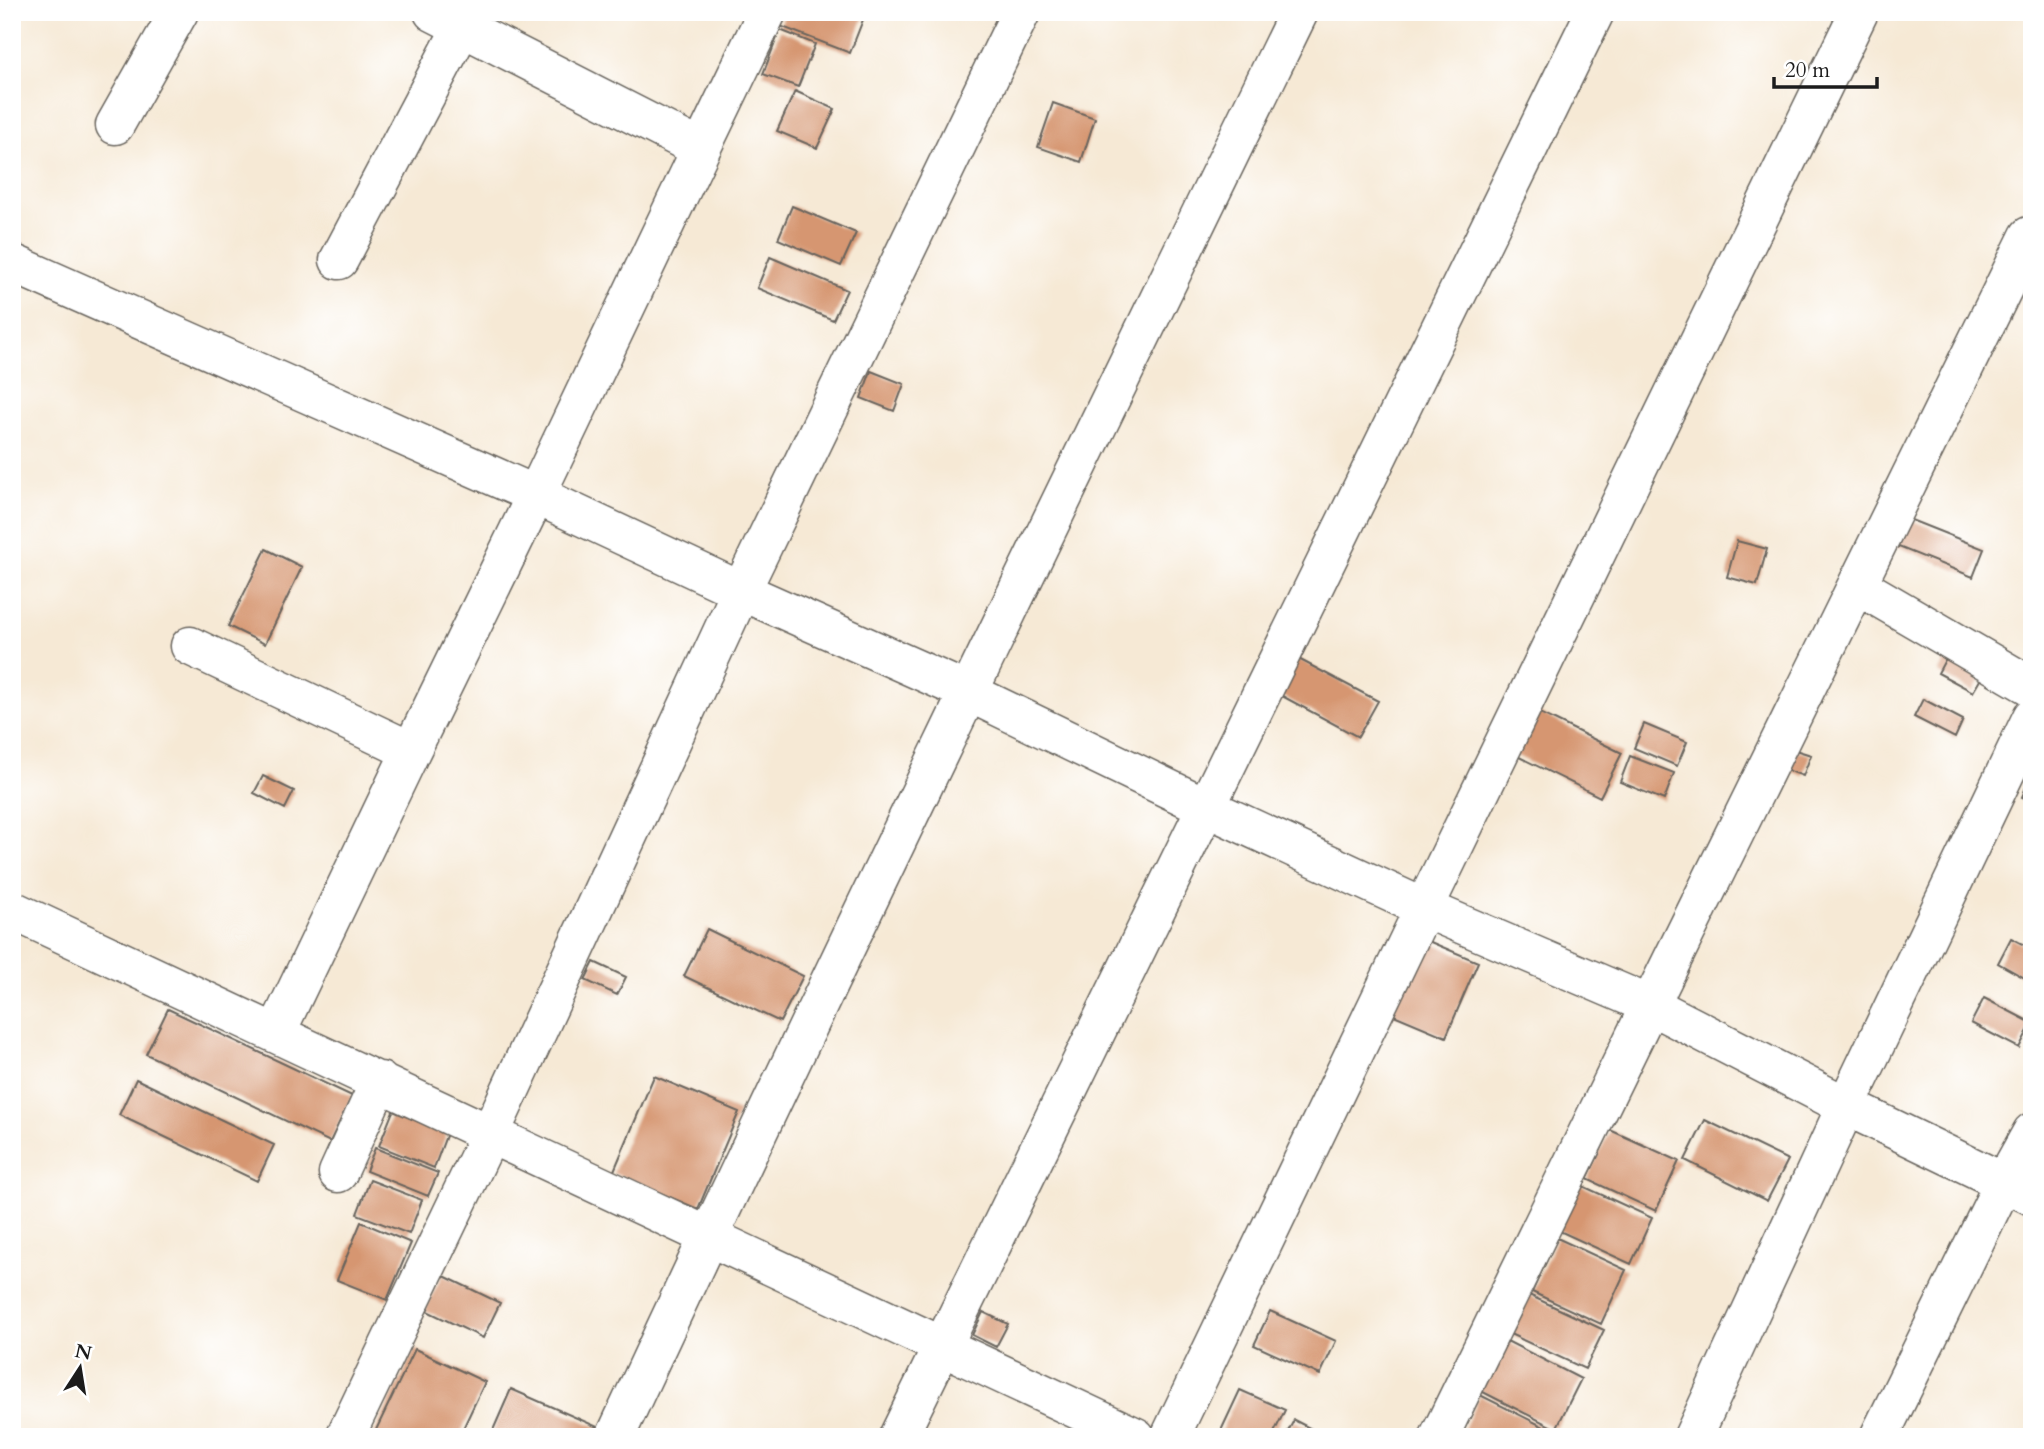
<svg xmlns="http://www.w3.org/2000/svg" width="2044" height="1449" viewBox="0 0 2044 1449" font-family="Cardo,serif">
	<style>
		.building { fill: #d69671 }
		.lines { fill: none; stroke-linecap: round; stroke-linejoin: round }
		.minor-casing { stroke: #68645d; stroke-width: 41 }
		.minor { stroke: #fff; stroke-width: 38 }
	</style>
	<rect width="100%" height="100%" fill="#fff"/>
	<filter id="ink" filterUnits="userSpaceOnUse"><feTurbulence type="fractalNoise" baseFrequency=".0143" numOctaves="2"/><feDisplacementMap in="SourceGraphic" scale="14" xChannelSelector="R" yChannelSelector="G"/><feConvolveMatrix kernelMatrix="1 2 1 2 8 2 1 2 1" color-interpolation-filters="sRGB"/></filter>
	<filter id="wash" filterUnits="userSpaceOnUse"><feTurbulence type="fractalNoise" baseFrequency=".00686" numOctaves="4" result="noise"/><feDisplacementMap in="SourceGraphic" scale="28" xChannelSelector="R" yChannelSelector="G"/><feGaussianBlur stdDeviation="1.57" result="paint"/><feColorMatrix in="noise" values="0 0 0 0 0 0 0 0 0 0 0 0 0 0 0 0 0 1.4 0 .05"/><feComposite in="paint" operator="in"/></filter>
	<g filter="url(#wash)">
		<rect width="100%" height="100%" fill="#f6e9d5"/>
		<g id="blocks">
			<!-- building -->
			<path class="building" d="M785,12H866L850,53L780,26Z
				M780,30L815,44L798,87L763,74Z
				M795,91L835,109L817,148L777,131Z
				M1053,103L1095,118L1081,162L1038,147Z
				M792,206L856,233L841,266L778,239Z
				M770,257L847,290L833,320L757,288Z
				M871,371L904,384L894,411L861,398Z
				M1901,516L1984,549L1973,577L1891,544Z
				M1737,541L1767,549L1757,585L1727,577Z
				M266,549L302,567L265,644L228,626Z
				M1291,655L1378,701L1358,737L1271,690Z
				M1947,656L1983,675L1973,692L1938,673Z
				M1923,699L1963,720L1955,738L1914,717Z
				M1536,711L1622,753L1600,797L1515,755Z
				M1644,724L1687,742L1677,766L1634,748Z
				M1795,750L1811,755L1803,776L1787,770Z
				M1630,756L1674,773L1664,800L1620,782Z
				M2032,773V801L2022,797Z
				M263,776L294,791L285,809L254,793Z
				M707,929L803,976L780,1022L684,976Z
				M1421,938L1478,962L1446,1037L1389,1013Z
				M2011,938L2032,949V982L1998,963Z
				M594,962L626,977L617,995L585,980Z
				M1984,998L2032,1023L2019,1048L1971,1023Z
				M168,1009L352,1096L330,1142L146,1054Z
				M654,1076L739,1112L698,1209L613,1173Z
				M136,1079L274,1145L257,1181L119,1115Z
				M393,1111L447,1133L434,1168L379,1146Z
				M1705,1120L1788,1160L1767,1201L1685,1160Z
				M1610,1130L1679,1161L1656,1211L1587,1179Z
				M375,1148L438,1173L428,1196L366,1171Z
				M370,1180L422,1200L409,1234L357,1214Z
				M1574,1182L1652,1218L1631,1264L1553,1228Z
				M361,1222L411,1243L387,1300L337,1280Z
				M1557,1238L1626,1270L1601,1324L1532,1292Z
				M442,1275L500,1303L483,1338L425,1310Z
				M1529,1295L1604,1330L1585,1369L1510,1334Z
				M1270,1311L1336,1341L1320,1375L1254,1345Z
				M983,1312L1008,1324L996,1347L972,1335Z
				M1505,1340L1581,1379L1556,1429L1479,1390Z
				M415,1349L485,1382L459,1437H380L374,1434Z
				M511,1389L602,1429L599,1437H490Z
				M1240,1390L1285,1410L1272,1437H1218Z
				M1480,1395L1546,1428L1542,1437H1460Z
				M1294,1420L1327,1437H1285Z"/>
		</g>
	</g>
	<g filter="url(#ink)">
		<use href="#blocks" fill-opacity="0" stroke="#68645d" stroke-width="2"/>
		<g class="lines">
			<defs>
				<path id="minor" d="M433,12L701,149L536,495L741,591L968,692L1206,807L1424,908L1650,1005L1846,1106L2032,1196
					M115,125L179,12
					M701,149L767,12
					M339,260L470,12
					M12,263L536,495L411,751L190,646
					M1857,585L2032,687
					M12,910L1136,1437
					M276,1033L411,751
					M338,1173L380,1081
					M345,1437L490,1134L741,591L1021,12
					M615,1437C837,959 1068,486 1299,12
					M898,1437L1595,12
					M1170,1437L1424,908L1859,12
					M1439,1437L1650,1005L2029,236
					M1693,1437L1846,1106L2032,717
					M1879,1437L2004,1182L2032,1132"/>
			</defs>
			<!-- minor casing -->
			<use href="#minor" class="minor-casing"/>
			<!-- minor -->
			<use href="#minor" class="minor"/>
		</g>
	</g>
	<!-- margin -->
	<rect width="2044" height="1449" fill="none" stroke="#fff" stroke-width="42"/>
	<!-- north arrow -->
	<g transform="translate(80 1368) rotate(12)" stroke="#ffffff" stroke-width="5" paint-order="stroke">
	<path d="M0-5L12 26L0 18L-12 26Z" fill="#1c1c1c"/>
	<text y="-10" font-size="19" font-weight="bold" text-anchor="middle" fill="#1c1c1c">N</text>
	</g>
	<!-- scale -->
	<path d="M1774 77v10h103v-10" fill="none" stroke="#1c1c1c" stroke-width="3.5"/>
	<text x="1785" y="77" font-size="21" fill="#1c1c1c" stroke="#ffffff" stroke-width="5" paint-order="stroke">20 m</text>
</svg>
